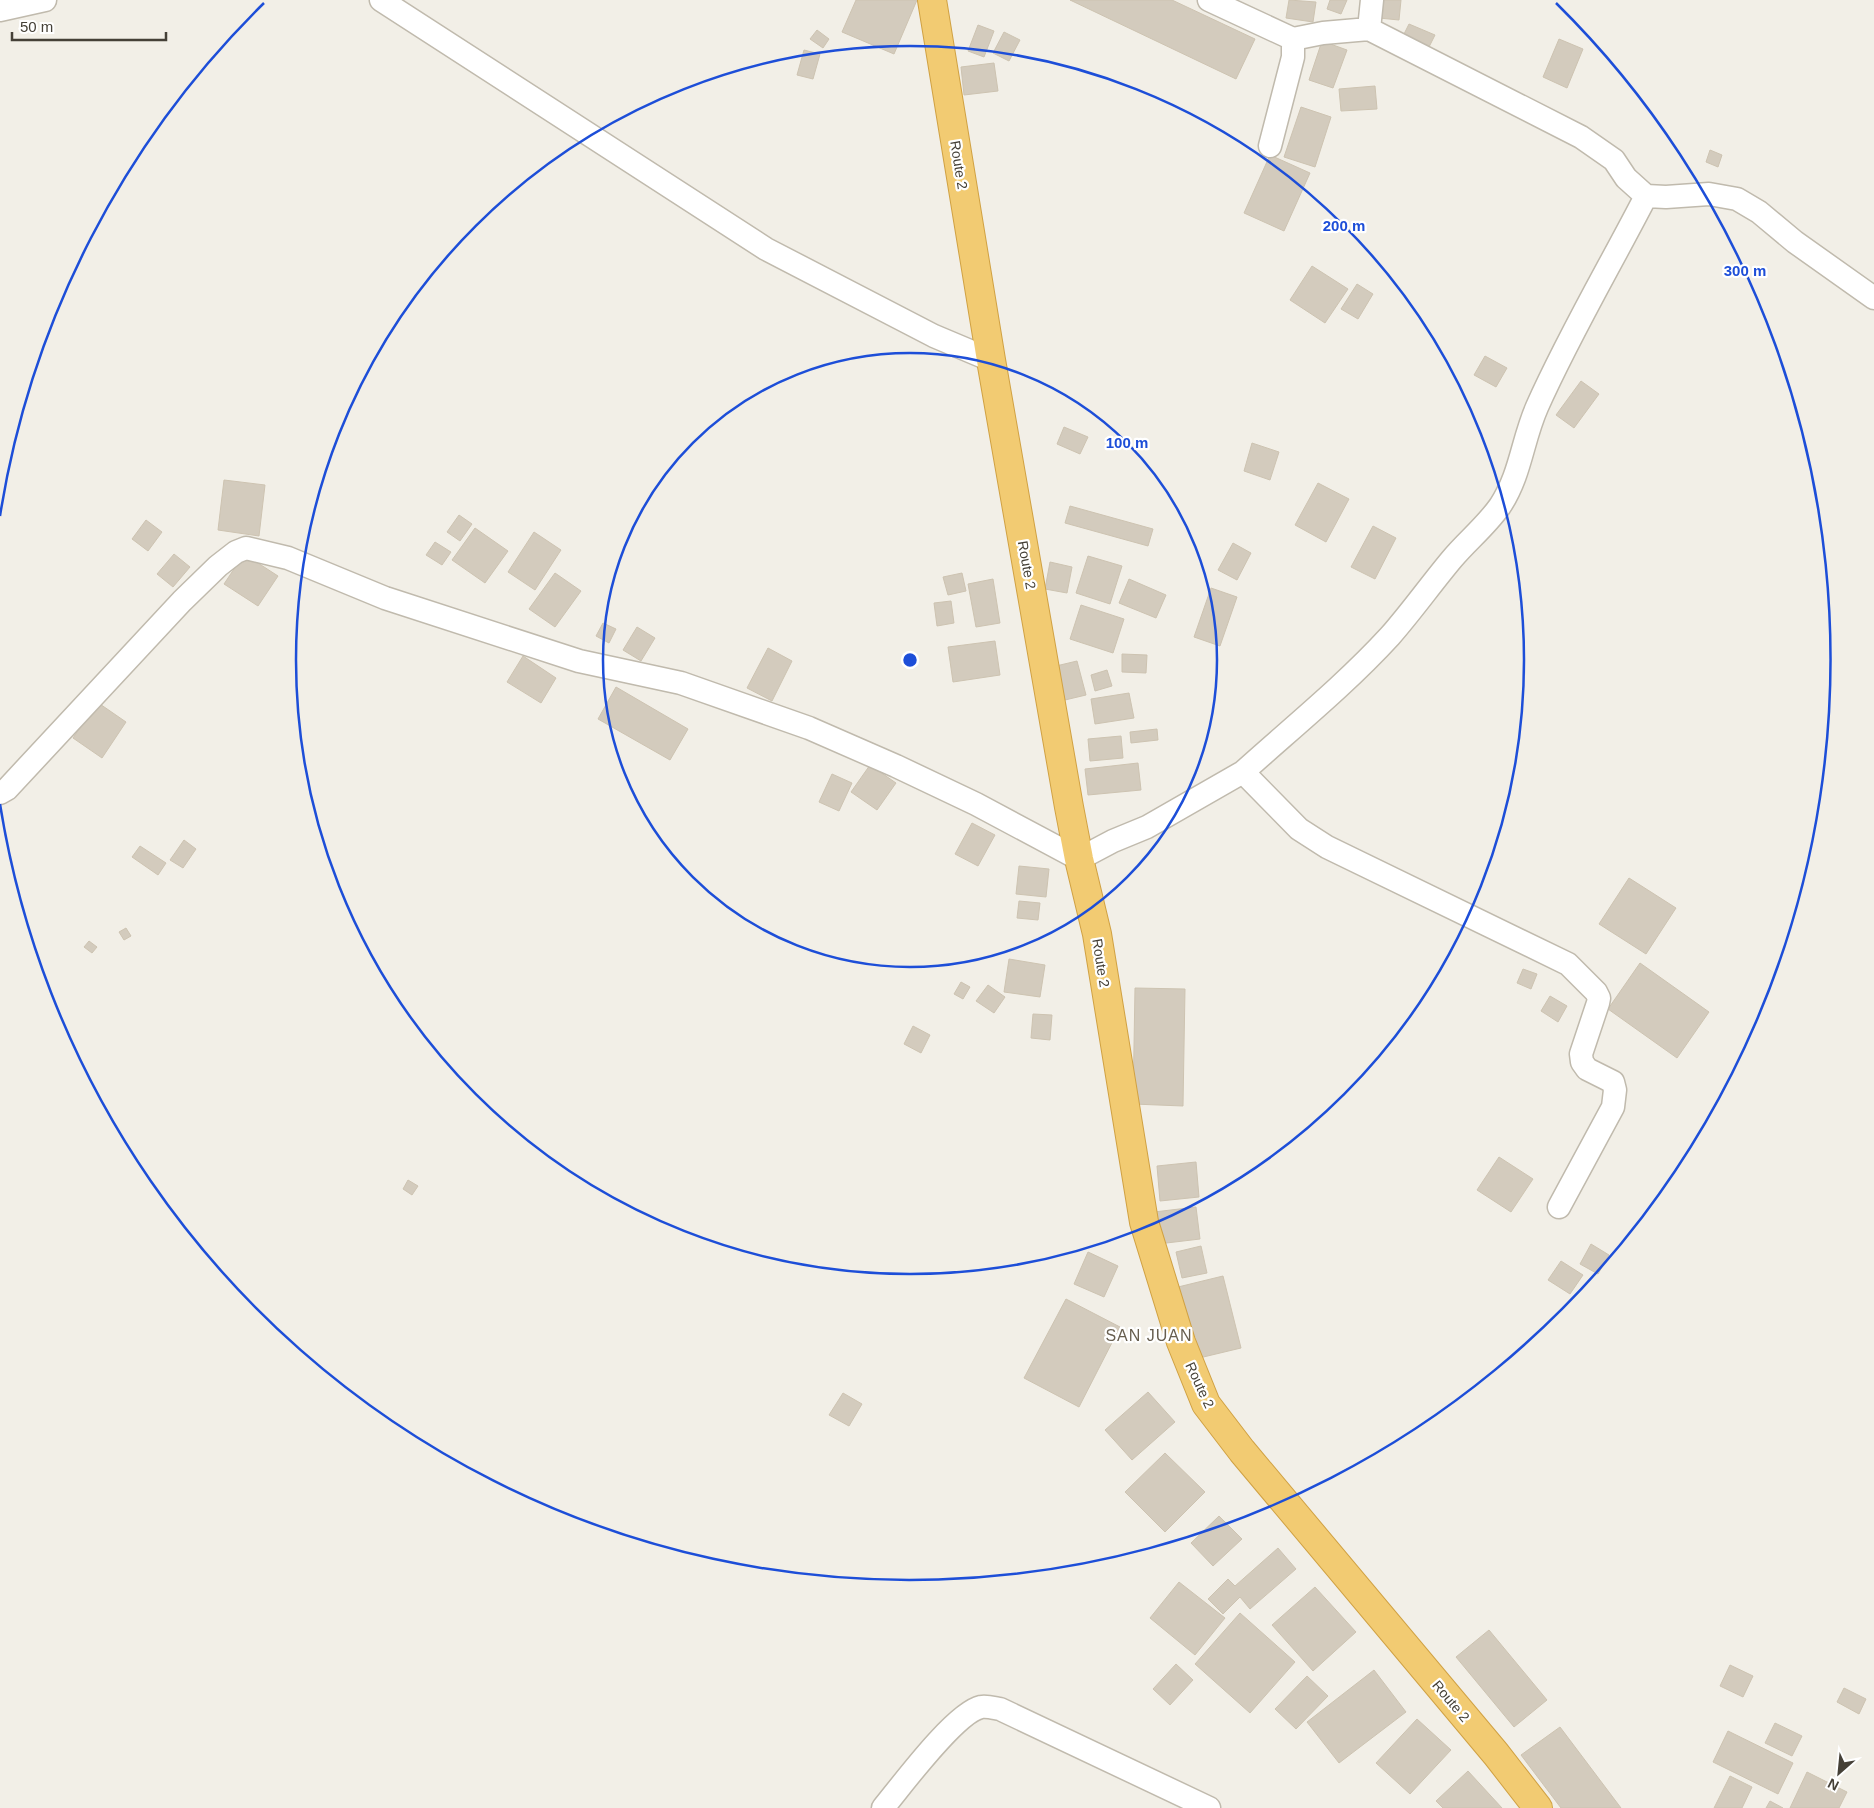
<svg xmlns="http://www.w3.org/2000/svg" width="1874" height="1808" viewBox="0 0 1874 1808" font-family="Helvetica,sans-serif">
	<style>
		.building { fill: #d3cbbd; stroke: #cdc3b1 }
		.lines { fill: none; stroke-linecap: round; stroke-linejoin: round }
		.street-casing { stroke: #c0baad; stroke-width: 25 }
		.highway-casing { stroke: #d0a143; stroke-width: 30 }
		.street { stroke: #fff; stroke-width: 22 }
		.highway { stroke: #f2cb72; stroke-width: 28 }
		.ring { fill: none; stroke: #1d4ed8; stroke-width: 2.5 }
		.labels { text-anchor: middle; stroke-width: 4.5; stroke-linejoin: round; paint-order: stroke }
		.street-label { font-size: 14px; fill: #454037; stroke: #fff }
		.quarter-label { font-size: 16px; letter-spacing: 1px; fill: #675e4f; stroke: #fff }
		.centre { fill: #1d4ed8; stroke: #fff; stroke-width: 2.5 }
		.ring-label { font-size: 15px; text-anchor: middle; font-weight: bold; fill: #1d4ed8; stroke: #fff; stroke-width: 4.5; stroke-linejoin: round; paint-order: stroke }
	</style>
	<rect width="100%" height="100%" fill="#f2efe7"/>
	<!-- building -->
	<path class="building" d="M856,0H917L894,54L842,32Z
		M1070,0H1172L1255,39L1236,79Z
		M1289,0L1316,2L1313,22L1286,18Z
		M1330,0H1347L1341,14L1327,9Z
		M1381,0H1401L1399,20L1379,18Z
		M1409,24L1435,35L1428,49L1402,38Z
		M978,25L994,31L984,57L968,51Z
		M817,30L829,39L823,48L810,39Z
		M1004,32L1020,40L1009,61L993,53Z
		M1559,39L1583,49L1567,88L1543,77Z
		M1322,41L1347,50L1333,88L1309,80Z
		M804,50L820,54L813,79L797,75Z
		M994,63L998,91L964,95L961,67Z
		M1375,86L1377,109L1341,111L1339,89Z
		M1301,107L1331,117L1315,167L1284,157Z
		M1710,150L1722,155L1718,167L1706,162Z
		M1270,155L1310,173L1284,231L1244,213Z
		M1312,266L1348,289L1325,323L1290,300Z
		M1357,284L1373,294L1358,319L1341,309Z
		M1485,356L1507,368L1496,387L1474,375Z
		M1581,381L1599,394L1574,428L1556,415Z
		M1064,427L1088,437L1080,454L1057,444Z
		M1252,443L1279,452L1270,480L1244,471Z
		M224,480L265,485L259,536L218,530Z
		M1318,483L1349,499L1326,542L1295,525Z
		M1070,506L1153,529L1148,546L1065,523Z
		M459,515L472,524L460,541L447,532Z
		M146,520L162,532L148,551L132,539Z
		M1373,526L1396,538L1375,579L1351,567Z
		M475,528L508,551L485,583L452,560Z
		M534,532L561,550L535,590L508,572Z
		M435,542L451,552L442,565L426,555Z
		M1233,543L1251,553L1237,580L1218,570Z
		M174,554L190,567L173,587L157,574Z
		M244,554L278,576L258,606L224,584Z
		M1088,556L1122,566L1110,604L1076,593Z
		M1050,562L1072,567L1067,593L1045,589Z
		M555,573L581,591L555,627L529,609Z
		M962,573L966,591L948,595L943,577Z
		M993,579L1000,623L976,627L968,584Z
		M1129,579L1166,595L1156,618L1119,603Z
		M1211,588L1237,597L1220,646L1194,637Z
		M951,601L954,623L937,626L934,603Z
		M1081,605L1124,619L1113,653L1070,639Z
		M603,623L616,629L609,643L596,636Z
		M637,627L655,638L641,661L623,650Z
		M995,641L1000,675L953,682L948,647Z
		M768,648L792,661L772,701L747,688Z
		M1122,654L1147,655L1146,673L1122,672Z
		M523,656L556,678L541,703L507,682Z
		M1077,661L1086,695L1065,700L1056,666Z
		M1107,670L1112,686L1095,691L1091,675Z
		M616,687L688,729L670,760L598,719Z
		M1129,693L1134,718L1095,724L1091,699Z
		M97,702L126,722L102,758L73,738Z
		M1157,729L1158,740L1131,743L1130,732Z
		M1121,736L1123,758L1090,761L1088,739Z
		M1138,763L1141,790L1088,795L1085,769Z
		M870,765L896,783L877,810L851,792Z
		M832,774L852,783L839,811L819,802Z
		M972,823L995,835L978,866L955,854Z
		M184,840L196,849L183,868L170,860Z
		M140,846L166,863L158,875L132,857Z
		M1019,866L1049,869L1046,897L1016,894Z
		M1629,878L1676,908L1646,954L1599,924Z
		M1019,901L1040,903L1038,920L1017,918Z
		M126,928L131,936L124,940L119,932Z
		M89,941L97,947L92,953L84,947Z
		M1009,959L1045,965L1040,997L1004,992Z
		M1640,963L1709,1012L1677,1058L1608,1009Z
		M1523,969L1537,974L1531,989L1517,983Z
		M961,982L970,987L963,999L954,994Z
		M988,985L1005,997L994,1013L976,1001Z
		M1135,988L1185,989L1183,1106L1133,1104Z
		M1550,996L1567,1006L1558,1022L1541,1011Z
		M1033,1014L1052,1015L1050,1040L1031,1038Z
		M913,1026L930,1035L921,1053L904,1044Z
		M1499,1157L1533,1179L1511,1212L1477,1190Z
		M1196,1162L1199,1197L1160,1201L1157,1166Z
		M408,1180L418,1186L412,1195L403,1189Z
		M1196,1207L1200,1239L1158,1244L1154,1212Z
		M1591,1244L1609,1255L1598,1274L1580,1264Z
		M1201,1246L1207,1273L1182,1278L1176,1252Z
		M1088,1252L1118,1266L1104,1297L1074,1284Z
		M1561,1261L1583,1275L1570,1294L1548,1280Z
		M1223,1276L1241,1348L1195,1359L1178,1287Z
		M1066,1299L1120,1327L1079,1407L1024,1378Z
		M1148,1392L1175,1422L1132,1460L1105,1430Z
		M843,1393L862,1404L849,1426L829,1415Z
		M1165,1453L1205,1492L1165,1532L1125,1492Z
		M1219,1516L1242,1539L1213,1566L1191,1543Z
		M1278,1548L1296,1569L1250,1609L1240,1597L1223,1614L1208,1599L1228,1579L1235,1586Z
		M1179,1582L1225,1618L1195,1655L1150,1618Z
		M1315,1587L1356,1632L1313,1671L1272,1625Z
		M1240,1613L1295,1662L1250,1713L1195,1664Z
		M1489,1630L1547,1700L1514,1727L1456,1657Z
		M1176,1664L1193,1680L1170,1705L1153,1689Z
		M1730,1665L1753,1676L1743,1697L1720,1686Z
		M1374,1670L1406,1712L1339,1763L1307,1722Z
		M1307,1676L1328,1696L1296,1729L1275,1709Z
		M1844,1688L1866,1699L1859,1714L1837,1702Z
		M1417,1719L1451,1750L1410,1794L1376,1763Z
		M1775,1723L1802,1736L1792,1756L1765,1743Z
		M1560,1727L1621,1808H1561L1521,1755Z
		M1728,1731L1793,1763L1778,1794L1713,1762Z
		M1468,1771L1502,1808H1443L1436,1801Z
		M1807,1772L1847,1792L1839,1808H1790Z
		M1730,1776L1752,1787L1742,1808H1714Z
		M1770,1801L1783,1808H1766Z"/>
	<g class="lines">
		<defs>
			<path id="street" d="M381,0L766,249L934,336L991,360
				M1209,0L1293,39L1323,33L1369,29L1581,137L1614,160L1626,178L1646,196L1666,197L1709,194L1737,199L1759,212L1795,242L1874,298
				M0,10L45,0
				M1369,29L1372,0
				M1270,146L1293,57V39
				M1243,772C1293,727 1345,685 1390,636C1412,611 1431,584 1452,559C1467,541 1486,526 1500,506C1521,474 1522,441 1537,407C1569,335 1610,266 1646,196
				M0,793L7,789L182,601L218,566L236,552L246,548L288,558L385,598L579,661L681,683L809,728L896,766L976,804L1079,859L1113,841L1147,827L1243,772L1299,829L1327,847L1568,964L1596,992L1599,998L1598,1003L1581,1054L1582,1062L1587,1069L1613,1082L1615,1090L1613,1107L1559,1207
				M883,1808C902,1785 955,1713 981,1707C987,1706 994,1708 1000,1709L1209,1808"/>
			<path id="highway" d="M932,0L991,360L1069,807L1079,859L1097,934L1144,1222L1181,1342L1206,1404L1242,1451L1496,1754L1538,1808"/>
		</defs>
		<!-- street casing -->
		<use href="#street" class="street-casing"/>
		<!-- highway casing -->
		<use href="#highway" class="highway-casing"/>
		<!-- street -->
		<use href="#street" class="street"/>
		<!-- highway -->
		<use href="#highway" class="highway"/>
	</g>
	<!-- distance rings -->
	<g class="ring">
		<circle cx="910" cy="660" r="307"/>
		<circle cx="910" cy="660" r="614"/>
		<path d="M0 516A921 921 0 0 1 264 3M1556 3A921 921 0 1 1 0 804"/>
	</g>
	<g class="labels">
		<!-- street labels -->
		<g class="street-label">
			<text transform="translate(959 165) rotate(81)" y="5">Route 2</text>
			<text transform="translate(1027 565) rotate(80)" y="5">Route 2</text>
			<text transform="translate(1101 963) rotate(81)" y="5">Route 2</text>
			<text transform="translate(1200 1385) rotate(65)" y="5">Route 2</text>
			<text transform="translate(1451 1701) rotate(50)" y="5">Route 2</text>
		</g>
		<!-- quarter labels -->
		<g class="quarter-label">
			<text x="1149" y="1341">SAN JUAN</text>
		</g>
	</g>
	<circle cx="910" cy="660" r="8" class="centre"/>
	<g class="ring-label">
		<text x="1344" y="231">200 m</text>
		<text x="1745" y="276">300 m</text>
		<text x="1127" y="448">100 m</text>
	</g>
	<!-- north arrow -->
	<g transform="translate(1839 1773) rotate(207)" stroke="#ffffff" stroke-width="4" paint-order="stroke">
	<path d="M0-4L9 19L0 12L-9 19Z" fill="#454037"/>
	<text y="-8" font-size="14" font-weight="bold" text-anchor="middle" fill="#454037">N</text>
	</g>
	<!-- scale -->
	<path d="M12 32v8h154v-8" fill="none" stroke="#454037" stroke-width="2.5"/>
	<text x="20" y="32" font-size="15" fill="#454037" stroke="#ffffff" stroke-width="4" paint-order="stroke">50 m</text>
</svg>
